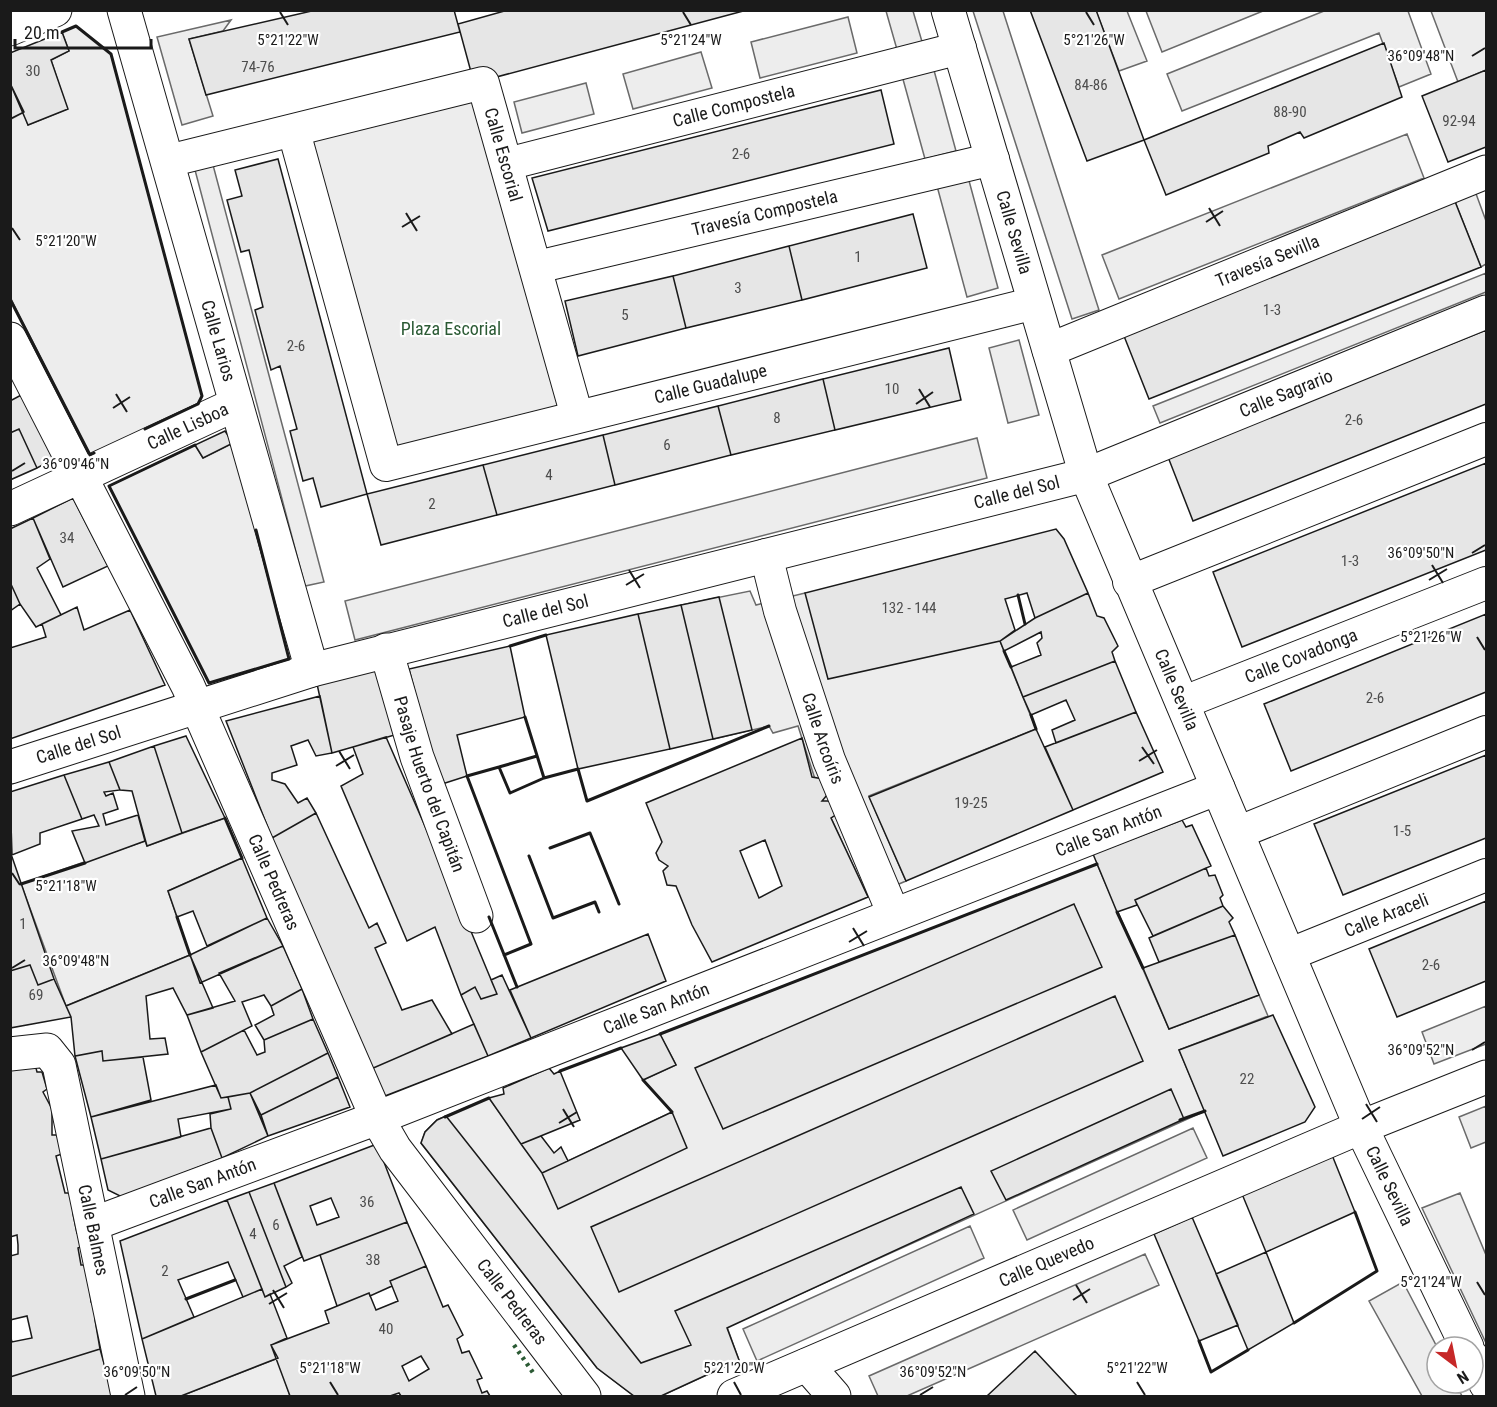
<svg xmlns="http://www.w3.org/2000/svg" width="1497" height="1407" viewBox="0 0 1497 1407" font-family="'Roboto Condensed',sans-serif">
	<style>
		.built { fill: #ededed; stroke: #6a6a6a; stroke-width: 1.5 }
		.building { fill: #e6e6e6; stroke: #1a1a1a; stroke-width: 1.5; fill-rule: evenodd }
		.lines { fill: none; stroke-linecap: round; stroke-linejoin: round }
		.pedestrian-casing { stroke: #1a1a1a; stroke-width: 34 }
		.minor-casing { stroke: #1a1a1a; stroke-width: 35 }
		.tertiary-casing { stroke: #1a1a1a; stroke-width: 35 }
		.secondary-casing { stroke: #1a1a1a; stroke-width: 35 }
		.pedestrian { stroke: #fff; stroke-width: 32 }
		.minor { stroke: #fff; stroke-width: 33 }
		.tertiary { stroke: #fff; stroke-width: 33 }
		.secondary { stroke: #fff; stroke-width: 33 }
		.hedge { stroke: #2b5a34; stroke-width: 4.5; stroke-dasharray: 3 4.5; stroke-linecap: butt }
		.wall { stroke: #1a1a1a; stroke-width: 3 }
		.ticks { fill: none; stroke: #1a1a1a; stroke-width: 2 }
		.labels { text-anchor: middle; stroke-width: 4.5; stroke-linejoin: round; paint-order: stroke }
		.number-label { font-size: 15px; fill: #4d4d4d }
		.street-label { font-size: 18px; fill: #1a1a1a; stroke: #fff }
		.park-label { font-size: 18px; fill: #2b5a34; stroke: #fff }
		.ticks-label { font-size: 15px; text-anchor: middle; fill: #1a1a1a; stroke: #fff; stroke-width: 4.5; stroke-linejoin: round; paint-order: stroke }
	</style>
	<rect width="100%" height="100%" fill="#fff"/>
	<!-- built -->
	<path class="built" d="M886,11H913L923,45L898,53Z
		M973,11H1003L1099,310L1072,319Z
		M1096,11H1127L1147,61L1119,71Z
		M1146,11H1263L1162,52Z
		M1408,11L1431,74L1399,87L1379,33L1182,111L1167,74L1324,11Z
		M1431,11H1486V70L1458,82Z
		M848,17L857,53L760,78L751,42Z
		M231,20L223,31L189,39L213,116L182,125L157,37Z
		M76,26L111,54L202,396L198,404L90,455L11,299V119L24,112L28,125L67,109L51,60L69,51L62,32Z
		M701,52L712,88L633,109L623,74Z
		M932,63L956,151L925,159L901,72Z
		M483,83L577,416L386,465L294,132Z
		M586,83L594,114L522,133L514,102Z
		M1407,134L1424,178L1119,299L1102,255Z
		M213,165L324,582L305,586L195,170Z
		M968,177L998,288L967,297L937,186Z
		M1475,191L1486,221V264L1481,267L1454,199Z
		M1486,273V292L1160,423L1153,406Z
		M1019,340L1039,415L1008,423L989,348Z
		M977,438L987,478L355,640L345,601Z
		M233,443L289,659L209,683L109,486L195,445L203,458Z
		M750,591L756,605L805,593L1000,641L1036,729L869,796L906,881L868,897L831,818L837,814L822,801L798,726L773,733L769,726L713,739L681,605Z
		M225,818L242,858L168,891L190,955L66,1006L21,884L145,841L147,846Z
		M1097,864L1169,1029L1259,995L1268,1016L1179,1050L1205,1111L727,1327L739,1360L661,1396H634L597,1368L421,1143L425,1132L437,1120L489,1098L543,1173L672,1112L643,1080L676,1065L660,1034Z
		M1486,1006V1044L1434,1064L1422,1032Z
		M1486,1106V1142L1471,1148L1459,1117Z
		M1193,1128L1207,1158L1027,1240L1013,1210Z
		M1460,1193L1486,1255V1343L1422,1208Z
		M970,1226L984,1258L757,1361L743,1329Z
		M1145,1254L1159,1285L907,1396H878L869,1376Z
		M1403,1282L1437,1347V1383H1455L1462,1396H1422L1369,1301Z
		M278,1358L290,1396H181Z"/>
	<!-- building -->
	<path class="building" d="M316,10H454L460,32L206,95L189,39Z
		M508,10H747L474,83L458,24Z
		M1030,10H1096L1144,140L1087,161Z
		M62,32L69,51L51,60L68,109L28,125L10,83V53Z
		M1384,43L1402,97L1304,138L1300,132L1268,146L1269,153L1166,195L1144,140Z
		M1486,70V147L1448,162L1422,96Z
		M10,83L24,112L10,119Z
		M881,90L894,144L548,231L532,178Z
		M278,159L367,494L321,507L313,478L303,481L290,431L297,429L280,366L271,370L255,310L263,307L249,250L241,252L227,200L242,196L235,170Z
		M1454,199L1481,267L1149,399L1122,331Z
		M913,214L927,268L802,300L789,246Z
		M789,246L802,300L686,328L673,276Z
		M673,276L686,328L578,356L565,301Z
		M1486,330V404L1193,521L1168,457Z
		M949,348L961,400L835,430L823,379Z
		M823,379L835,430L731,455L718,406Z
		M23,394L56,458L37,468L19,429L10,433V401Z
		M718,406L731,455L615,485L603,435Z
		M19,429L37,468L10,480V433Z
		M225,431L233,443L203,458L195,445Z
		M603,435L615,485L497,515L483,465Z
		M1486,463V550L1242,647L1213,572Z
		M483,465L497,515L381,545L367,494Z
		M73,498L108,566L63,587L33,518Z
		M33,518L50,559L37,568L61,615L36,627L20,604L10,582V529Z
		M1056,529L1064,539L1088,593L1035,618L1027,593L1005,599L1015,630L1000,641L828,679L805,593Z
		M10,582L20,604L10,611Z
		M1088,593L1097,616L1104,618L1118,646L1112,652L1115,661L1023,697L1011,667L1041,655L1037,643L1042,638L1041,632L1004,651L1000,641L1035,618Z
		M719,597L752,730L713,739L681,605Z
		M681,605L713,739L670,749L638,614Z
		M77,607L84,630L130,610L165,685L10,739V648L46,637L42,624Z
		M638,614L670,749L578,769L546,635Z
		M1486,614V692L1291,771L1264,704Z
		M510,646L525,717L457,735L467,776L439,785L409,669Z
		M1115,661L1136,712L1056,743L1052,730L1075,720L1066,700L1031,715L1023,697Z
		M380,665L398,734L332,753L317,684Z
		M320,696L332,753L316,756L308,740L291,746L297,765L272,773V780L285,784L298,803L307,798L316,813L272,838L226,721Z
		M1136,712L1163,772L1073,810L1045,747Z
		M1036,729L1073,810L906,881L869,797Z
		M186,736L225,818L182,833L154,746Z
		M386,737L470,929L497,994L481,999L475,987L461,995L435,927L407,941L341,786L363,774L353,747Z
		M802,738L812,777L829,780L832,789L822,801H833L837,814L831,818L868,897L712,962L692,925L676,886L667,885L663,871L668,866L659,860L656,853L662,842L646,803ZM765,840L782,886L759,898L740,851Z
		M154,746L182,833L147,846L132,791L120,790L109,762Z
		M1486,755V838L1343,895L1314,824Z
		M109,762L120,790L104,792L106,796L113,793L118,809L103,814L106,825L138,815L145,841L85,863L72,831L99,826L94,815L82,819L64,775Z
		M64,775L82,819L40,833V844L12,855L10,792Z
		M316,813L369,928L377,923L386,943L375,948L402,1010L432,1000L452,1034L371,1069L272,838Z
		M1182,820L1186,827L1192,825L1211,866L1135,900L1137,905L1117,912L1093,854Z
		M10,851L54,979L38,985L30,965L10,971Z
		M242,858L267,918L207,946L193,911L177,917L168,891Z
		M1206,868L1209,876L1215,875L1223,895L1220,898L1223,906L1153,936L1135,900Z
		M1486,901V981L1397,1017L1369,949Z
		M1074,904L1102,967L723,1129L695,1068Z
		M1223,906L1233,918L1229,922L1235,935L1159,962L1149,938Z
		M267,918L283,946L200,983L190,955Z
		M648,934L666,981L531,1038L510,990Z
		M1235,935L1259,995L1169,1029L1143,968Z
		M283,946L302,989L271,1006L264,995L242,1002L252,1026L201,1052L187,1015L235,1001L219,973Z
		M190,955L213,1008L187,1015L173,988L146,996L150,1039L165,1038L168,1054L103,1061L102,1051L75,1056L71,1017L66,1006Z
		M30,965L38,985L54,979L71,1017L10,1028V971Z
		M502,975L531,1038L488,1056L461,995L475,987L481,999L497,994L491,980Z
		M302,989L313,1019L264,1040L255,1025L274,1015L271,1006Z
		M1115,996L1143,1061L619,1292L591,1227Z
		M1273,1015L1315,1107L1305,1122L1223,1156L1179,1050Z
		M313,1019L328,1053L250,1093L221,1098L201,1052L244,1030L257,1055L265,1052L264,1040Z
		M474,1024L488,1056L385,1096L371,1069Z
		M660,1034L676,1065L643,1080L621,1048Z
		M102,1051L103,1061L143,1057L151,1100L91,1117L75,1056Z
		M328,1053L338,1077L261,1115L250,1093Z
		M13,1067L36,1068L37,1072H42L47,1089L43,1092L52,1109V1135H58L62,1154L56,1156L65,1193H72L77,1212L73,1214L77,1233L82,1232L83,1246L78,1248L81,1265H88L91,1302L96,1305L99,1318L95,1320L100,1349L10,1377V1335L12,1342L32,1338L27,1316L10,1320V1256L18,1254V1245L17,1235L10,1237V1072Z
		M549,1068L554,1074L560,1071L580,1120L521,1144L489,1098L504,1094L503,1088Z
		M338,1077L350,1107L268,1136L261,1115Z
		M216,1085L221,1098L228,1097L231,1109L178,1119L181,1137L101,1159L91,1117Z
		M1171,1089L1184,1119L1006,1200L991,1171Z
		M250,1093L268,1136L222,1158L211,1128L210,1114L231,1109L228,1097Z
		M672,1112L687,1148L558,1209L542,1173Z
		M446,1116L641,1363L691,1345L675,1311L961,1187L974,1214L727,1328L739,1360L661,1396H634L597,1368L421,1143L425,1132L437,1120Z
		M211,1128L222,1158L122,1197L108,1190L101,1159Z
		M541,1136L554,1153L561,1147L568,1161L542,1173L521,1144Z
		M377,1144L407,1222L304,1261L274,1183ZM331,1198L339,1217L317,1225L310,1206Z
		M1332,1155L1355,1212L1266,1252L1242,1194Z
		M274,1183L302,1257L284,1266L292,1283L286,1287L249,1192Z
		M249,1192L286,1287L265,1297L227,1200Z
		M227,1200L262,1289L243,1297L228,1262L178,1280L194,1317L142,1339L120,1241Z
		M1192,1217L1238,1325L1199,1341L1154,1234Z
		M407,1222L426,1266L390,1281L392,1286L370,1296L369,1293L337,1306L320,1255Z
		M1266,1252L1294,1323L1248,1350L1216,1274Z
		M426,1266L443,1307L448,1305L463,1335L457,1339L462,1353L469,1351L482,1378L477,1380L482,1393L487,1391L490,1396H401L399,1393L390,1396H290L271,1345L329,1323L325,1311L369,1293L376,1310L398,1301L390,1281ZM421,1356L429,1369L409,1381L402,1366Z
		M262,1289L265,1297L270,1294L287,1338L271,1345L278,1358L181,1396H156L142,1339Z
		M100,1349L113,1396H10V1377Z
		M1035,1351L1077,1396H987Z"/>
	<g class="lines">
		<defs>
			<g id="pedestrian">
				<path id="s1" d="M294,132L386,465L1035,303"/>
				<path id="s2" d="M168,161L483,83L577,416"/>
				<path id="s3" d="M507,164L960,48"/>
				<path id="s4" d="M537,267L993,159"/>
				<path id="s5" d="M766,555L780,611L829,760L894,915"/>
				<path d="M1129,582L1486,439"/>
				<path id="s6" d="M1182,703L1486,583"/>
				<path d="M1237,833L1486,732"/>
				<path id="s7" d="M1288,955L1486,875"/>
			</g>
			<g id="minor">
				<path id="s8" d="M124,10L312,670"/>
				<path d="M10,29L55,10"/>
				<path id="s9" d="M1049,350L1486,172"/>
				<path id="s10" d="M1086,475L1486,312"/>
				<path id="s11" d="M10,509L236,404"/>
				<path id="s12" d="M386,650L417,757L476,916"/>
				<path id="s13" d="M10,1054L47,1050L59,1065L128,1396"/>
				<path id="s14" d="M93,1224L377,1118L1218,788"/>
				<path d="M807,1365L834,1396"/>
			</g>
			<g id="tertiary">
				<path id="s15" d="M10,767L312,670L1086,475"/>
				<path d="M1361,1127L1486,1077"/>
			</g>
			<g id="secondary">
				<path id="s16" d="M948,10L1086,475L1361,1127L1467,1347"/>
				<path id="s17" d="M10,339L188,686L377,1118L395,1149L584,1396"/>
				<path d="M1473,1358L1486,1384"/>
				<path id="s18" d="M734,1396L1361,1127"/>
			</g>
		</defs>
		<!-- pedestrian casing -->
		<use href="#pedestrian" class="pedestrian-casing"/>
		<!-- minor casing -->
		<use href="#minor" class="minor-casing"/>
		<!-- tertiary casing -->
		<use href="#tertiary" class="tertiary-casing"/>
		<!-- secondary casing -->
		<use href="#secondary" class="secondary-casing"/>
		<!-- pedestrian -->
		<use href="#pedestrian" class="pedestrian"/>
		<!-- minor -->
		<use href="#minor" class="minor"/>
		<!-- tertiary -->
		<use href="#tertiary" class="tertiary"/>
		<!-- secondary -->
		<use href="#secondary" class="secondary"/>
		<!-- hedge -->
		<path class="hedge" d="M514,1345L534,1374"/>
		<!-- wall -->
		<path class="wall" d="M62,32L76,26L111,54L202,396L198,404L145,429
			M10,299L90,455L94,453
			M195,445L109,486L209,683L289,659L256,530
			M1018,595L1025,624
			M510,646L546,635
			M1004,651L1011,667
			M1031,715L1036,729
			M525,717L544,778L578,769L587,801L769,726
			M537,756L499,767L510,793L544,778
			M499,767L467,776L531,944L504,955
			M225,818L242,858
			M550,848L590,833L619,904
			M529,856L553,918L595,902L599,912
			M21,884L85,863
			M1117,912L1143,968
			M177,917L190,955
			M489,917L517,987
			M660,1034L1097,864
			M560,1071L621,1048
			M643,1080L672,1112
			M445,1117L489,1098
			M1180,1120L1205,1111
			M186,1299L235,1280
			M1294,1323L1377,1271L1355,1212
			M1199,1341L1211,1372L1248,1350"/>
	</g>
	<!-- ticks -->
	<path class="ticks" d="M280,12L288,25M683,12L691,25M1086,12L1094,25M1472,56L1485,48M1209,208L1220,226M406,213L417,231M1206,222L1223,211M402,227L420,216M12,228L20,240M919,389L930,407M116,394L127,412M916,404L933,392M113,408L130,397M12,471L25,463M1472,553L1485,545M1432,565L1443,583M629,570L640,588M1429,580L1447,569M626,585L644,574M1477,637L1485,650M1142,747L1154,764M339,751L350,769M1139,761L1157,750M336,766L354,755M12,873L20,885M853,928L864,946M849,942L867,931M12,968L25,960M1472,1050L1485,1042M1366,1104L1377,1122M563,1109L574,1127M1362,1119L1380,1107M559,1123L577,1112M1477,1282L1485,1295M1076,1285L1087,1303M273,1290L284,1308M1073,1300L1090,1289M269,1304L287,1293M330,1382L338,1395M734,1382L741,1395M1137,1382L1145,1395M125,1395L137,1387M920,1395L933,1387"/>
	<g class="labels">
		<!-- number labels -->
		<g class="number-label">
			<text x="258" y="72">74-76</text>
			<text x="33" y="76">30</text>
			<text x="1091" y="90">84-86</text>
			<text x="1290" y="117">88-90</text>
			<text x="1459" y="126">92-94</text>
			<text x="741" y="159">2-6</text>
			<text x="858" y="262">1</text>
			<text x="738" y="293">3</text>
			<text x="1272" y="315">1-3</text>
			<text x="625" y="320">5</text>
			<text x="296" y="351">2-6</text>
			<text x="892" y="394">10</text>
			<text x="777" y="423">8</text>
			<text x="1354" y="425">2-6</text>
			<text x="667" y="450">6</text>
			<text x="549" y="480">4</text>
			<text x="432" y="509">2</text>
			<text x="67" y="543">34</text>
			<text x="1350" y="566">1-3</text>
			<text x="909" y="613">132 - 144</text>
			<text x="1375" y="703">2-6</text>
			<text x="971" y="808">19-25</text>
			<text x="1402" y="836">1-5</text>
			<text x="23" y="929">1</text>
			<text x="1431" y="970">2-6</text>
			<text x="36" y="1000">69</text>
			<text x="1247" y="1084">22</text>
			<text x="367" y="1207">36</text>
			<text x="276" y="1230">6</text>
			<text x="253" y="1239">4</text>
			<text x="373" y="1265">38</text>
			<text x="165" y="1276">2</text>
			<text x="386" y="1334">40</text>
		</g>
		<!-- street labels -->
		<g class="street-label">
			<text dy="6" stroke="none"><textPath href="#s3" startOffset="234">Calle Compostela</textPath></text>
			<text dy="6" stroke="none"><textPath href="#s2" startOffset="399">Calle Escorial</textPath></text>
			<text dy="6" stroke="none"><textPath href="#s4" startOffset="234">Travesía Compostela</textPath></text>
			<text dy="6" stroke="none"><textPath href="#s16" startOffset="232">Calle Sevilla</textPath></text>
			<text dy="6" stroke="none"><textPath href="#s9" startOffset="236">Travesía Sevilla</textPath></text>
			<text dy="6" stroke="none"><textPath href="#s8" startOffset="344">Calle Larios</textPath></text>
			<text dy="6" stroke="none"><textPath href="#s1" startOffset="680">Calle Guadalupe</textPath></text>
			<text dy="6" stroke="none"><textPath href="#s10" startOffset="216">Calle Sagrario</textPath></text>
			<text dy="6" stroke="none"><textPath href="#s11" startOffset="196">Calle Lisboa</textPath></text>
			<text dy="6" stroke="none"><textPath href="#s15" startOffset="1044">Calle del Sol</textPath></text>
			<text dy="6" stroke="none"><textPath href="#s15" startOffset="558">Calle del Sol</textPath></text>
			<text dy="6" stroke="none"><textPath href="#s6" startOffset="128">Calle Covadonga</textPath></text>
			<text dy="6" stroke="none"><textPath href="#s16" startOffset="718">Calle Sevilla</textPath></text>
			<text dy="6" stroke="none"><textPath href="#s5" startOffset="192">Calle Arcoíris</textPath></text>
			<text dy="6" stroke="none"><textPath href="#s15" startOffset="72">Calle del Sol</textPath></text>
			<text dy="6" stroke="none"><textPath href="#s12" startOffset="141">Pasaje Huerto del Capitán</textPath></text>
			<text dy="6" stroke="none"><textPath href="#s14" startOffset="1089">Calle San Antón</textPath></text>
			<text dy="6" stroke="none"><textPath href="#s17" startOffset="604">Calle Pedreras</textPath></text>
			<text dy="6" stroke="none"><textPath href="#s7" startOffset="106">Calle Araceli</textPath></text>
			<text dy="6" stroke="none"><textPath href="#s14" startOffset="603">Calle San Antón</textPath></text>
			<text dy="6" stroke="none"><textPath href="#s14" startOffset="117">Calle San Antón</textPath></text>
			<text dy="6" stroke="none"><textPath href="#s16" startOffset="1258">Calle Sevilla</textPath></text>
			<text dy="6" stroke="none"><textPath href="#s13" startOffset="225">Calle Balmes</textPath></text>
			<text dy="6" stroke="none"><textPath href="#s18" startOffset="340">Calle Quevedo</textPath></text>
			<text dy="6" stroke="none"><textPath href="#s17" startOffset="1090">Calle Pedreras</textPath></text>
		</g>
		<!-- park labels -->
		<g class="park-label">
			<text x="451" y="335">Plaza Escorial</text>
		</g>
	</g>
	<g class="ticks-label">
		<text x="288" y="45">5°21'22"W</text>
		<text x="691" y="45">5°21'24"W</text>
		<text x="1094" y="45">5°21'26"W</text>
		<text x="1421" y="61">36°09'48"N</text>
		<text x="66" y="246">5°21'20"W</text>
		<text x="76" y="469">36°09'46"N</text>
		<text x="1421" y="558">36°09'50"N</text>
		<text x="1431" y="642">5°21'26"W</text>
		<text x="66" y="891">5°21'18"W</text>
		<text x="76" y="966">36°09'48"N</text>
		<text x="1421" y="1055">36°09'52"N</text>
		<text x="1431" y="1287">5°21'24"W</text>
		<text x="330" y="1373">5°21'18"W</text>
		<text x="734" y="1373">5°21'20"W</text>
		<text x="1137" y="1373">5°21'22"W</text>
		<text x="137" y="1377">36°09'50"N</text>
		<text x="933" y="1377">36°09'52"N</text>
	</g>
	<!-- border -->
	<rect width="1497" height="1407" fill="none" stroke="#1a1a1a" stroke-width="24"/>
	<!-- north arrow -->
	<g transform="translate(1455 1365) rotate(148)"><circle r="28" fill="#ffffff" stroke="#a3a3a3" stroke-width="1.5"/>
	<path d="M0-4.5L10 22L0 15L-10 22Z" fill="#c62828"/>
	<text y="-9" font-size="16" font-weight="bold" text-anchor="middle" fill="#1a1a1a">N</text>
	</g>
	<!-- scale -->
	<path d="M15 39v9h136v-9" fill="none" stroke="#1a1a1a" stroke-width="3"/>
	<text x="24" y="39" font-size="18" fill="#1a1a1a" stroke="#ffffff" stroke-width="4.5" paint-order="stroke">20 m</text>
</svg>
